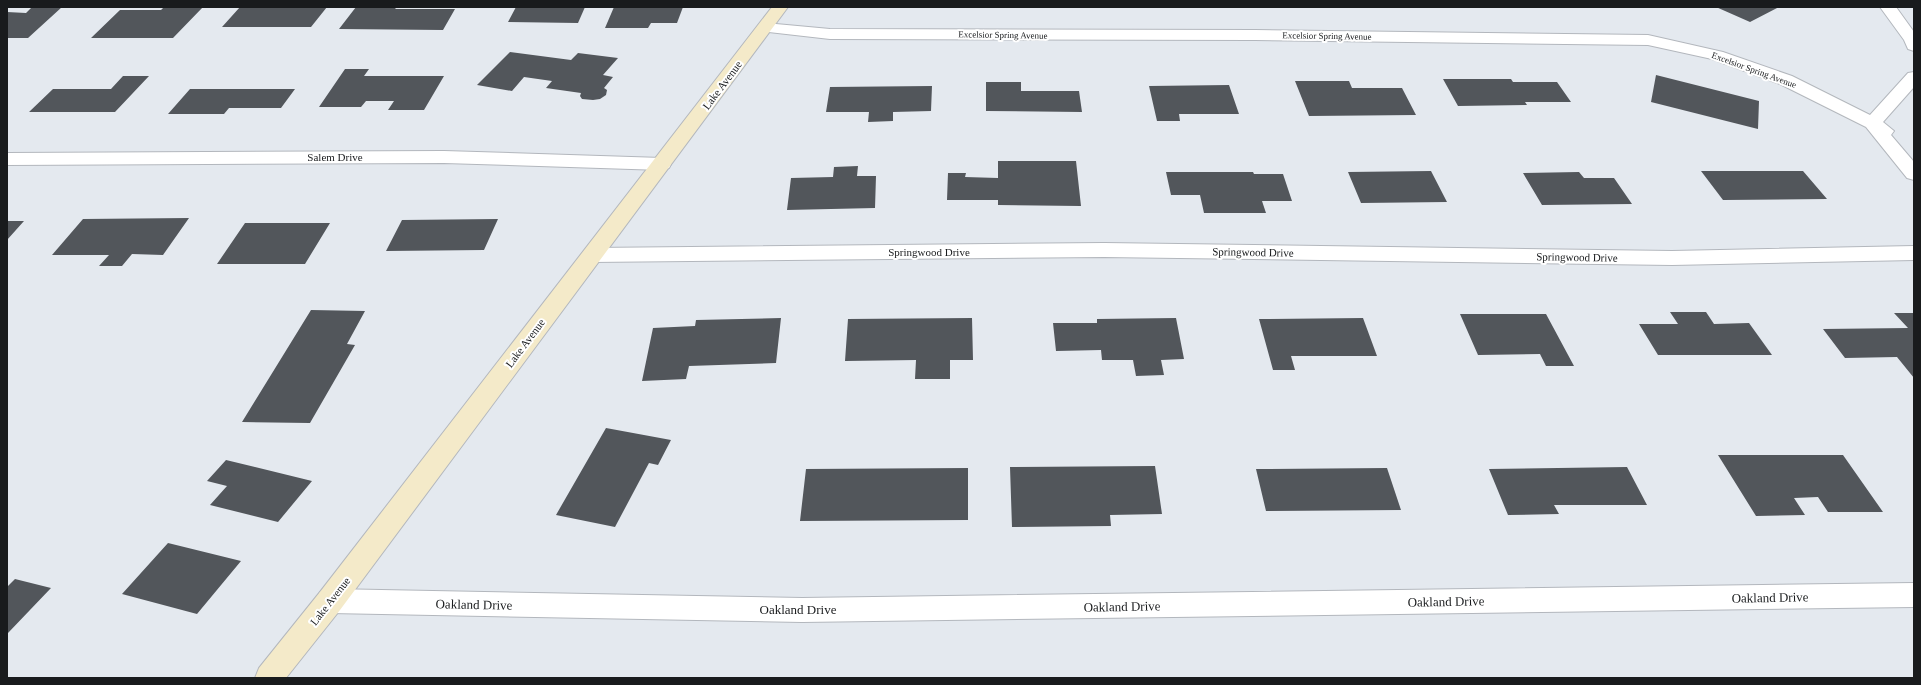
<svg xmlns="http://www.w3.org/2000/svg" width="1921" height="685" viewBox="0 0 1921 685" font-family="Georgia,serif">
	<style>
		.building { fill: #52565b }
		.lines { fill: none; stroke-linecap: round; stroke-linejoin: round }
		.street-casing { stroke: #b3b7bd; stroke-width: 2 }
		.secondary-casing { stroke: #b3b7bd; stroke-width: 2 }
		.street { fill: #fff; fill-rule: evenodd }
		.secondary { fill: #f4eac9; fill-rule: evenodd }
		.labels { text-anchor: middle; stroke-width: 4; stroke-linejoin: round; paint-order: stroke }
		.far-street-label { font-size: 9px; fill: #191b1d; stroke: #fff }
		.street-label { font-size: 11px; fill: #191b1d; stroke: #fff }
		.near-street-label { font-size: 13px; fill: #191b1d; stroke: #fff }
	</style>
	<rect width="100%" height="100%" fill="#e4e9ef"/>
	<!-- building -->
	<path class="building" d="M32,7H62L28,38H7V12L26,13Z
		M164,7H203L173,38H91L120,10H161Z
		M240,7H327L311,27H222Z
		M356,7H397L395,9H455L443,30L339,29Z
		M516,7H585L578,23L508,22Z
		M614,7H683L677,23H651L648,28H605Z
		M1716,7H1779L1750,22Z
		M510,52L571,60L578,53L618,58L603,75L613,77L604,88L607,90L606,95L600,99L593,100L582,99L580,96L581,93L546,88L552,81L524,77L512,91L477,85Z
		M345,69H369L364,76H444L424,110H388L394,101H366L361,107H319Z
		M1656,75L1759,101L1758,129L1651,102Z
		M123,76H149L115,112H29L53,89H111Z
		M1443,79H1511L1513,82H1557L1571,102H1525L1527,105L1458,106Z
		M1295,81H1349L1352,88H1402L1416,115L1309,116Z
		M986,82H1021V91H1079L1082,112L986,111Z
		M1229,85L1239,114H1179L1180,121H1157L1149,86Z
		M932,86L931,111L893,112V121L868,122L869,112H826L830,87Z
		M190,89H295L281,108H229L224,114H168Z
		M998,161H1076L1081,206L998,205V200H947L948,173H966L965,177L998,178Z
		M858,166L857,176H876L875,208L787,210L791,178L833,177L834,167Z
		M1431,171L1447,202L1361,203L1348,172Z
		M1701,171H1803L1827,199L1723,200Z
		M1166,172H1253L1254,174H1283L1292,201H1262L1266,213H1204L1200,195H1171Z
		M1579,172L1584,178H1614L1632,204L1542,205L1523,173Z
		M189,218L163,255L132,254L122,266H99L109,255H52L83,219Z
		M498,219L484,250L386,251L402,220Z
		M7,221H24L7,240Z
		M245,223H330L305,264H217Z
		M311,310L365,311L347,344L355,345L310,423L242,422Z
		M1670,312H1706L1714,324L1749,323L1772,355H1658L1639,324H1678Z
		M1894,313H1914V378L1897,357L1845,358L1823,329L1908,328Z
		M1460,314H1546L1574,366H1546L1540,354L1478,355Z
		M781,318L776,363L689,366L686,379L642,381L653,328L695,326L696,320Z
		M972,318L973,360H950V379H915L916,360L845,361L848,319Z
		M1176,318L1184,359L1161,360L1164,375L1136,376L1133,360H1102L1101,350L1056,351L1053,323H1097V319Z
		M1363,318L1377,356H1291L1295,370H1273L1259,319Z
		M606,428L671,440L658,465L649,463L615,527L556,515Z
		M1718,455H1843L1883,512H1828L1818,497L1794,498L1805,515L1756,516Z
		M226,460L312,481L278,522L210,505L227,486L207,481Z
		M1155,466L1162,514L1110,515L1111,526L1012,527L1010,467Z
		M1627,467L1647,505H1554L1559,514L1508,515L1489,469Z
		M968,468V520L800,521L806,469Z
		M1387,468L1401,510L1266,511L1256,469Z
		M168,543L241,561L197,614L122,594Z
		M15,579L51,588L8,633L7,587Z"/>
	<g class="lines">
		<defs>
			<path id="street" d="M1880,7H1896L1914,32V51L1908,49L1904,40Z
				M765,23L830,29L1255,30L1648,35L1723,52L1792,76L1870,115L1908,73L1914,72V87L1883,122L1894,131L1891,135L1914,162V180L1907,178L1866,127L1780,84L1712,59L1648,45L1255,40L830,39L759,31L757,28L759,25Z
				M444,151L662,158L669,160L671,164L669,168L662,170L444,163L7,165V153Z
				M1104,243L1672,251L1914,246V260L1672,265L1104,257L592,262L585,260L582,255L585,250L592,248Z
				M1914,583V607L802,622L330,613L320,610L317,601L320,592L330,589L802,598Z"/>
			<path id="secondary" d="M772,7H788L340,610L286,678H255L259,668L320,592Z"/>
		</defs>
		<!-- street casing -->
		<use href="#street" class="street-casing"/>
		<!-- secondary casing -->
		<use href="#secondary" class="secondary-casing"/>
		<!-- street -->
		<use href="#street" class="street"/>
		<!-- secondary -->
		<use href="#secondary" class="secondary"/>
	</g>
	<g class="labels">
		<!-- far-street labels -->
		<g class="far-street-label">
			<text transform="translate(1003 35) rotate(1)" y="3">Excelsior Spring Avenue</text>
			<text transform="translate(1327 36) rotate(1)" y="3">Excelsior Spring Avenue</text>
			<text transform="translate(1754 70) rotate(20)" y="3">Excelsior Spring Avenue</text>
		</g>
		<!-- street labels -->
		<g class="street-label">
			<text transform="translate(722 85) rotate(-53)" y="4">Lake Avenue</text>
			<text x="335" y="161">Salem Drive</text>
			<text x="929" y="256">Springwood Drive</text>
			<text transform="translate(1253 252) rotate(1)" y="4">Springwood Drive</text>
			<text transform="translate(1577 257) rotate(1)" y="4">Springwood Drive</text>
			<text transform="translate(525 343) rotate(-53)" y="4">Lake Avenue</text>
			<text transform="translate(330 601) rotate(-52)" y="4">Lake Avenue</text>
		</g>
		<!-- near-street labels -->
		<g class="near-street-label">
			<text transform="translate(1770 597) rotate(-1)" y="5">Oakland Drive</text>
			<text transform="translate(1446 601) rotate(-1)" y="5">Oakland Drive</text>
			<text transform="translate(474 604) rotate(1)" y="5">Oakland Drive</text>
			<text transform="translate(1122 606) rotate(-1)" y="5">Oakland Drive</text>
			<text x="798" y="614">Oakland Drive</text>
		</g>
	</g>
	<!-- border -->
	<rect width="1921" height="685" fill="none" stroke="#191b1d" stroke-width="16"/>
</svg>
